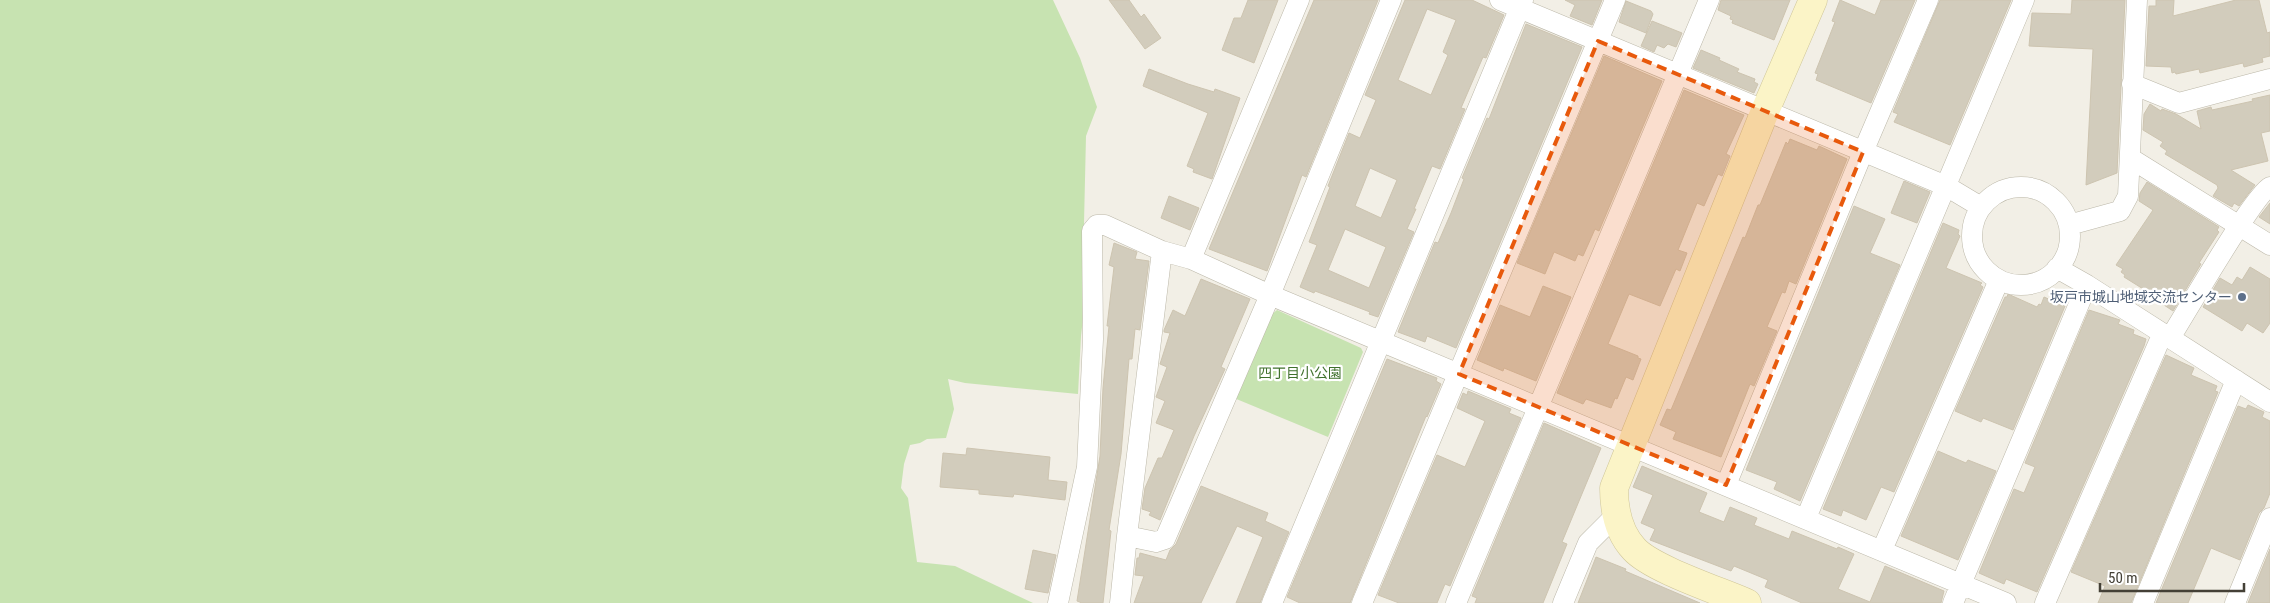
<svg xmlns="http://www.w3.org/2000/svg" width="2270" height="603" viewBox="0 0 2270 603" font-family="'Roboto Condensed','Noto Sans JP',sans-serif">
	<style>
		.green { fill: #c7e3b1 }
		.building { fill: #d2ccbc; stroke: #cdc4b0; fill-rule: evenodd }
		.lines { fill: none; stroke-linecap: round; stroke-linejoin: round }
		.street-casing { stroke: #bcb8a9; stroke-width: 21 }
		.secondary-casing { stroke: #cfc698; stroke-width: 29 }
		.street { stroke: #fff; stroke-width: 20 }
		.secondary { stroke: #fbf4c7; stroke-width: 28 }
		.marked { fill: #e8590c; fill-opacity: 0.2; stroke: #e8590c; stroke-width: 4; stroke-dasharray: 10 6; stroke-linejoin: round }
		.service-dot { fill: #5c6f8a; stroke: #fff; stroke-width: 2 }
		.labels { text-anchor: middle; stroke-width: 4.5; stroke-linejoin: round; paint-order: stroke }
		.service-label { font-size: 14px; fill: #4e5e75; stroke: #fff; text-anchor: end }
		.park-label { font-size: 14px; fill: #40712d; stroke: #fff }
	</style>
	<rect width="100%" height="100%" fill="#f2efe6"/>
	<!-- green -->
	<path class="green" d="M0,0H1053L1080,58L1097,107L1086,136L1084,223L1087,283L1081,336L1078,394L965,383L948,379L954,409L946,438L927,439L920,443L910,445L904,464L901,488L908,498L917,562L955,566L1033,603H0Z
		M1277,310L1361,348L1363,352L1328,437L1234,398L1271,315Z"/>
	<!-- building -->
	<path class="building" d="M1109,0H1129L1141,17L1144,14L1161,38L1145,49Z
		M1248,0H1278L1254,63L1222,50L1234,18H1241Z
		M1314,0H1378L1306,177L1302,175L1267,271L1209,249Z
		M1405,0H1472L1504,15L1486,58L1483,57L1461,108L1465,109L1440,169L1432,166L1414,209H1416L1407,229L1414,232L1378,317L1369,314L1370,312L1331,297L1315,291L1314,293L1300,287L1317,245L1309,242L1330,187L1328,186L1349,133L1360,138L1376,100L1365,95ZM1427,9L1456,20L1443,52L1448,55L1431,95L1398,80ZM1370,168L1397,180L1381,218L1355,206ZM1345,229L1386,247L1369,288L1328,270Z
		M1565,0H1602L1592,25L1570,16L1575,5Z
		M1721,0H1790L1774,40L1732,23L1733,20L1730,19L1731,16L1718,10Z
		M1840,0L1875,15L1881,0H1915L1871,103L1816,80L1818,74L1815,73L1835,22L1832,21Z
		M1940,0H2011L1950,145L1894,122L1898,114L1893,112Z
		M2072,0H2125L2117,173L2086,185L2093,49L2029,46L2032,13L2071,14Z
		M2156,0H2174L2173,16L2236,0H2259L2267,33L2270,32V56L2262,58L2263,62L2244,67L2243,63L2200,73L2199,69L2176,74L2175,72L2172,73L2171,67L2146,66L2149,6H2156Z
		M1626,1L1651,11L1653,14L1646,33L1619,22Z
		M1652,21L1682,33L1676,47L1668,44L1664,48L1657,45L1654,52L1641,46Z
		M1526,24L1582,47L1456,348L1427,336L1425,342L1398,332L1435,242L1438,243L1451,213L1464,179L1462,178L1487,118L1489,119Z
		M1701,50L1720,58L1719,60L1739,69L1737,72L1755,79L1754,82L1758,84L1754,93L1693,68Z
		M1604,56L1662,81L1599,231L1595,229L1583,256L1578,254L1575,261L1554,252L1545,274L1517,263Z
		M1149,69L1188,84L1214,92L1215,89L1240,98L1212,179L1193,172L1194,169L1187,166L1208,113L1143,86Z
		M1684,90L1744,115L1726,154L1730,156L1722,176L1718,174L1704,206L1697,203L1678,250L1687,253L1680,271L1676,269L1660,306L1629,294L1608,344L1638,356V358L1641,359L1633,380L1626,377L1617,399L1615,398L1611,408L1586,399L1583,404L1557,393Z
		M2270,95V131L2261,133L2268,161L2231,170L2255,185L2239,206L2234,203L2232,207L2213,196L2218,188L2217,185L2165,154L2167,151L2160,146L2163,142L2143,130L2144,114L2150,104L2161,111L2162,109L2176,114L2201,129L2197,111L2211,107L2212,110L2253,101L2252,99Z
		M1790,139L1817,150L1819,146L1847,159L1796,284L1789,281L1785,293L1782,292L1767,327L1777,331L1754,386L1750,384L1721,457L1673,439L1676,432L1660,425L1667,409L1671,410L1743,237L1745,238L1758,205H1760L1786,142L1788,144Z
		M1904,181L1930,192L1917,223L1891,213Z
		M2147,182L2219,227L2217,230L2219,232L2199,263L2201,264L2173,311L2155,299L2156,297L2124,277L2125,275L2121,272L2123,269L2116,265L2153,210L2139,201L2140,193Z
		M1169,196L1199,208L1190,230L1161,218Z
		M2270,203V224L2259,217Z
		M1854,206L1885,219L1870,253L1900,265L1800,501L1774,489L1777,482L1746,470Z
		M1943,223L1959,230L1958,234L1960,236L1946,268L1982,283L1980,285L1983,287L1894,492L1881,487L1866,520L1843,510L1841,516L1823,509Z
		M1114,243L1137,252L1135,259L1149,261L1140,330L1135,329L1132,359H1129L1121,454L1109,530L1111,531L1103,603H1082L1077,601L1100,456L1103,388L1109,326H1107L1114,267L1109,265Z
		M2250,267L2270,279V323L2263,333L2247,323L2242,331L2203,307L2220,278L2232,285L2237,277L2242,280Z
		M1201,279L1250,299L1221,367L1225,369L1194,436L1160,520L1149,515L1151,512L1142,509L1145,488L1158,458H1162L1174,430L1156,423L1165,401L1156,397L1167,367L1160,364L1170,333L1164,332V330L1173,310L1185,316Z
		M1543,286L1571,297L1536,381L1504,368L1503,371L1477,360L1500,305L1530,317Z
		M2008,294L2037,307L2039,304L2041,305L2044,297L2065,306L2013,430L1983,418L1981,422L1955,411L2005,297H2007Z
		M2089,310L2120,320L2118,324L2134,330L2133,334L2146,339L2144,346L2037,592L2006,579L2004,584L1979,573L2014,489L2024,493L2035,467L2025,463Z
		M2166,355L2194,368L2191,375L2217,386L2215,391L2218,392L2131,603H2098L2105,586L2071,572Z
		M1387,359L1437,378L1436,381L1441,384L1427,417L1426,416L1350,603H1300L1287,597Z
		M1468,391L1511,409L1509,413L1521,418L1450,586L1445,584L1437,603H1399L1378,595L1437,455L1465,467L1485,421L1457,408L1463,393L1467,395Z
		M2248,405L2264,412L2262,417L2270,421V493L2264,508L2259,513L2240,560L2211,548L2188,603H2156L2238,406L2246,409Z
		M1544,423L1601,448L1562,542L1567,544L1543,603H1475L1477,598L1472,596Z
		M967,448L1050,457L1048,480L1067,482L1065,500L1014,494L1013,497L979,494V490L940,487L943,453L966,455Z
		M1938,451L1966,463L1968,460L1996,471L1958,560L1901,536Z
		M1642,466L1707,493L1699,512L1724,522L1730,507L1757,518L1754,525L1789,539L1792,531L1837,549L1838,547L1854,554L1838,589L1870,602L1885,566L1944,591L1941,603H1802L1765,587L1768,580L1734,566L1731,571L1650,540L1655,529L1641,523L1653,495L1633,487Z
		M1201,486L1268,513L1265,521L1289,532L1260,603H1236L1263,537L1237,526L1201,603H1134L1144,576L1135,575L1137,558H1139L1140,553L1166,560L1170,550L1176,544Z
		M2270,549V603H2248Z
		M1033,550L1056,555L1048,593L1025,589Z
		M1596,557L1626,569L1625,571L1700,603H1578Z"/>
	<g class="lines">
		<defs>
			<path id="street" d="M1500,0L1946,186L1981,207
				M2132,84L2179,103L2270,79
				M2130,158L2270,245
				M1972 236a49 49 0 1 1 98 0a49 49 0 1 1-98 0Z
				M2069,225L2120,211L2128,196L2137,0
				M1162,251L1191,259L1270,295L2006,603
				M1191,259L1299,0
				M2057,268L2087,285L2270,402
				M2170,338C2184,316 2255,193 2270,187
				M1726,485L1863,152L1928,0
				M1806,518L2024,0
				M1882,550L1999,280
				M1058,603L1087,467L1093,339L1092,231L1097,225H1105L1162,251L1127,536
				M1120,603L1127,536L1156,542L1165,539L1270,295L1391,0
				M1272,603L1523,0
				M1362,603L1615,0
				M1456,603L1709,0
				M1563,603L1588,543L1616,515
				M1953,603L2087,285
				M2045,603L2162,335
				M2143,603L2236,380
				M2235,603L2270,518"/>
			<path id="secondary" d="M1747,603C1720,591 1652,569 1634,549C1619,533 1614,509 1614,488L1765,111L1813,0"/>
		</defs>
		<!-- street casing -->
		<use href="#street" class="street-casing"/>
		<!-- secondary casing -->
		<use href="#secondary" class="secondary-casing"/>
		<!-- street -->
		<use href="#street" class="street"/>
		<!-- secondary -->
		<use href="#secondary" class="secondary"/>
	</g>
	<!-- marked area -->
	<path class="marked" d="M1598,41L1863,152L1726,485L1459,374Z"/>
	<!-- markers -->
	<circle class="service-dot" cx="2242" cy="297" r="5"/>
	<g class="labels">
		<!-- service labels -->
		<g class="service-label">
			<text x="2232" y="302">坂戸市城山地域交流センター</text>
		</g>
		<!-- park labels -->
		<g class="park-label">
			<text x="1300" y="378">四丁目小公園</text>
		</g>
	</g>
	<!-- scale -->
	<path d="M2100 583v8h144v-8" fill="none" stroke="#444036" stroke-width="2.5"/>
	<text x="2108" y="583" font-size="15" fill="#444036" stroke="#ffffff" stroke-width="4" paint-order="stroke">50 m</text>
</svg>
